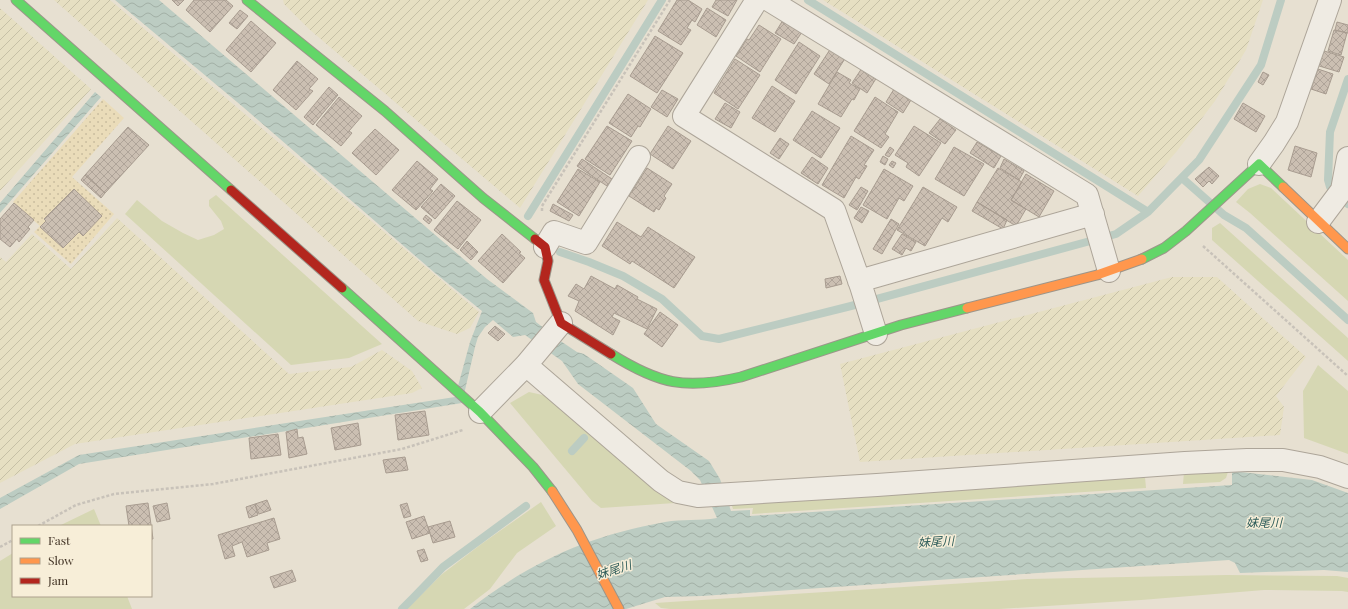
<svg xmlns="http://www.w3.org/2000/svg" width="1348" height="609" viewBox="0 0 1348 609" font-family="'Playfair Display','Noto Sans JP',serif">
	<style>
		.farmland { fill: url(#farmland-furrows) }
		.green { fill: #d6d7b3 }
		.sand { fill: url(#sand-dots) }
		.water { fill: url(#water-waves) }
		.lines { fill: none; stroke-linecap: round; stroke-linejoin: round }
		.stream { stroke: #bcccc2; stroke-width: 8 }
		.building { fill: url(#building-cross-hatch); stroke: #a89c90 }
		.street-casing { stroke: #ada599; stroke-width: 24 }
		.fast-casing { stroke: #9c958a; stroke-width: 11 }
		.slow-casing { stroke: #9c958a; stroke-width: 11 }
		.jam-casing { stroke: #9c958a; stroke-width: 11 }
		.path { stroke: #c8c2b9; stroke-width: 2.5; stroke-dasharray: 3 2; stroke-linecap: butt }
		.street { stroke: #efebe3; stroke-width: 22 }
		.fast { stroke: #63d668; stroke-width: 9 }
		.slow { stroke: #ff974d; stroke-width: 9 }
		.jam { stroke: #b3261e; stroke-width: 9 }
		.labels { text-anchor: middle; stroke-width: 3; stroke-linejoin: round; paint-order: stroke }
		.water-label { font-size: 12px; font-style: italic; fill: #2f5d5a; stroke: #f7eed8 }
	</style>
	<defs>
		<pattern id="farmland-furrows" width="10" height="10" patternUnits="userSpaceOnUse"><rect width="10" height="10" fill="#e6dfc2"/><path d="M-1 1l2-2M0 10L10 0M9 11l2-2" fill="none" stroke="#c6c0a6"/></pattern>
		<pattern id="sand-dots" width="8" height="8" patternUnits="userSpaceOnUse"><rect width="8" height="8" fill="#eadcb9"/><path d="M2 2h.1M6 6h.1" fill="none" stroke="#cabd9f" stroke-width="1.8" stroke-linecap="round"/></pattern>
		<pattern id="water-waves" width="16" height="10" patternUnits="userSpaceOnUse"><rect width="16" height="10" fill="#bcccc2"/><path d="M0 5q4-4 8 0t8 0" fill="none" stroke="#a2b0a6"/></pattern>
		<pattern id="building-cross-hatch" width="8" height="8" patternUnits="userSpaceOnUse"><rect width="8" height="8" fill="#cbbfb2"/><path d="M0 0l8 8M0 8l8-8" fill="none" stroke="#afa499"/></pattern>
	</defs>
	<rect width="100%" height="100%" fill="#e7e0d1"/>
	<!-- farmland -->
	<path class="farmland" d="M54,0H110L479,312L470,328L457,334L418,321Z
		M283,0H648L520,208L310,30L284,4Z
		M823,0H1263L1246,50L1215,101L1177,151L1138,196Z
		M0,8L91,89L0,191Z
		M117,218L289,374L351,367L382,350L412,371L422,388L412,393L75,444L0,483V257L6,262L32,234L71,269Z
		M1172,277H1217L1306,357L1276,396L1284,407L1280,435L860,462L840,364Z"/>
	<!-- green -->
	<path class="green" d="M1260,184L1271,188L1348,260V301L1250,213L1236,202L1248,189Z
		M216,195L382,344L349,358L291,365L125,214L137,200L162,221L183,233L198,240L214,235L224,229L221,221L209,206V200Z
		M1220,223L1348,338V361L1212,240V228Z
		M1318,365L1348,391V454L1304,438L1303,391Z
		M529,392L547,396L675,503L601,508L592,501L510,403Z
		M1223,469L1228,472L1226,478L1220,482L1183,484L1184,472Z
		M1145,477L1146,488L752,514L753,508L733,509L731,503Z
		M541,502L556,526L517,553L490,589L464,609H407L441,575L480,545Z
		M94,509L101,526H59L63,524Z
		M13,553V596H127L132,609H0V561Z
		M1227,575L1337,576L1348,578V592L1342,591L1264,590L1141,600L999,609H670L661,608L655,603L1028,579Z"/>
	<!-- sand -->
	<path class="sand" d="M103,99L124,118L72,177L114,214L71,264L34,232L40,226L13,202Z"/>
	<!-- water -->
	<path class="water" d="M115,0H159L487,279L533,313L536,322L562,342L577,352L584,354L633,388L656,424L709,461L720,479L731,511L750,510V516L1232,485V471L1312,480L1348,493V572L1324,570L1240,573L1235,563L1229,560L702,596L665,597L626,609H470C532,561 588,536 665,522C682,519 700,521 717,518L700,480L691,471L578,384L562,361L525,335L513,337L493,320L485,327L478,337L475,347L462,403L79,464L0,509V498L79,455L455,397L470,342L482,311L435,273L243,107Z
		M95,92L101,97L0,213V203Z"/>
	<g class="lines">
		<!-- stream -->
		<path class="stream" d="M808,0L1148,212
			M1348,79L1330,132L1328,180L1330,187L1348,204
			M1182,178L1224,215L1246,228L1348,320
			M528,216L662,0
			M560,252L589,262L623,276L662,299L702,336L719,339L851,306L1116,234L1148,212L1199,160L1261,65L1281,0
			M572,451L584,438
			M402,609L413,598L443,567L526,506"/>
	</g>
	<!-- building -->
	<path class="building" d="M172,0H184L178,6Z
		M194,0H226L233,6L210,32L186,10Z
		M677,0H688L702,9L695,22L692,20L687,28L691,30L681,45L658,31Z
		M716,0H737L728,16L712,7Z
		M707,8L726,20L716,37L697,25Z
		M240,10L248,16L237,29L229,23Z
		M783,20L802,32L794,44L775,33Z
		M251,21L276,43L251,72L226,50Z
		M1337,22L1348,25V33L1335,30Z
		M759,25L781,39L760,72L736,56L747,39L749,40Z
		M1334,30L1347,33L1341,55L1328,51Z
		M655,36L683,53L657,93L630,76Z
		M799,42L820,56L796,94L775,80Z
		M831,48L846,57L829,84L814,74Z
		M1321,50L1344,57L1339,72L1316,65Z
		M735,59L760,75L738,109L714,93Z
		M297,61L318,79L309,89L313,91L296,110L273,90Z
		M862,68L877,77L867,93L852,83Z
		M1318,69L1333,74L1326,94L1311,89Z
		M837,72L851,80L849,83L860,89L854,100L852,99L841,117L818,104Z
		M1263,72L1269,75L1263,85L1258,82Z
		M772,86L795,101L775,132L752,118Z
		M329,87L338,95L313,125L304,117Z
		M894,89L911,100L903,113L886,102Z
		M662,90L678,99L667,117L651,107Z
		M628,94L651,109L640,127L638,126L631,137L609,123Z
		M339,97L362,116L349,131L352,133L341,146L316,125Z
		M875,97L898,112L885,134L889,137L881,148L854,131Z
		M725,103L740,112L731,128L715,119Z
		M1243,103L1265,116L1256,132L1234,119Z
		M812,111L840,128L821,158L793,140Z
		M940,119L956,130L945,144L929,133Z
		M607,126L632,141L610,175L585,159Z
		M668,126L691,141L673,169L650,154Z
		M914,126L941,143L919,176L906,167L908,163L895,155Z
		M128,127L149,145L105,193L85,175Z
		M375,129L399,150L376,175L352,153Z
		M851,136L874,150L864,165L867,166L859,179L856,177L844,198L822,185Z
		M780,138L789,144L779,159L770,153Z
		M977,142L1001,156L994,168L970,153Z
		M1295,146L1317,153L1311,177L1288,170Z
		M890,147L894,150L889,157L885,155Z
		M954,147L984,164L964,196L935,179Z
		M883,156L888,159L885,165L880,162Z
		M812,157L828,168L818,184L801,173Z
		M582,159L612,179L607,186L577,166Z
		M1004,159L1024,171L1019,180L1000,168Z
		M417,161L438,179L430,189L433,191L416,210L392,190Z
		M892,161L896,163L893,168L889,165Z
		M1209,167L1219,176L1212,184L1209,181L1203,187L1195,179Z
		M647,168L672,184L664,196L666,198L659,210L656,208L654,212L629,196Z
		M998,168L1022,182L1011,200L1026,209L1016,226L977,202Z
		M578,169L600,182L579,216L557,202Z
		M884,169L913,186L904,201L899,198L887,219L863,205Z
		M1026,174L1054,191L1039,217L1011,200Z
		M85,175L105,193L101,198L81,180Z
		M441,184L455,196L435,219L421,207Z
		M861,187L868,191L857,210L849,205Z
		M923,187L957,207L948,222L942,218L925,246L897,230Z
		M74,189L102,216L83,236L79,232L63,248L40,227L46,221L44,219Z
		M457,201L481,220L458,249L434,230Z
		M977,202L1007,220L1003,229L972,211Z
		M14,203L34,220L28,227L30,229L19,242L17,239L10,247L0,239V219Z
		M553,204L573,215L569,221L550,211Z
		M861,207L869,211L862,223L854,218Z
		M426,215L432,220L429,224L423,219Z
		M891,219L899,224L882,254L873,249Z
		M617,222L641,237L648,227L695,257L674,288L632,261L630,264L602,246Z
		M502,234L521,252L519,253L525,258L503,283L478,261Z
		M902,234L916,242L911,251L906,248L902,255L892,249Z
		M467,241L478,252L471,260L460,250Z
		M591,276L615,289L617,285L638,297L637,299L657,309L647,329L614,313L612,317L620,321L613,335L575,311L579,301L568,296L576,284L584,289Z
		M840,276L842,284L826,288L825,279Z
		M660,312L678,325L662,347L644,334Z
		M495,326L505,334L498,341L488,333Z
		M425,411L429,435L398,440L395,415Z
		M358,423L361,445L335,450L331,428Z
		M297,429L298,438L303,437L307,454L289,458L286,432Z
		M278,434L281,455L251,459L249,438Z
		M405,457L408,470L386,473L383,460Z
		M267,500L271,510L259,514L255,504Z
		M148,503L153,539H151V526H129L126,506Z
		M167,503L170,519L157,522L153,506Z
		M407,503L411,516L404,518L400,505Z
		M255,504L258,515L249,518L246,507Z
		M424,516L430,533L412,539L406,522Z
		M274,518L280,539L267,543L269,550L247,557L242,542L232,546L235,556L225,559L218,535Z
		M450,521L455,537L433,543L428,527Z
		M424,549L428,560L421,562L417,551Z
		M292,570L296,581L274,588L270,577Z"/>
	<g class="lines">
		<defs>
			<path id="street" d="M757,0L684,116L834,210L861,286L876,334
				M769,0L1087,195L1109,271
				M1259,164L1274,143L1287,122L1330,0
				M1318,222L1342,190L1348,158
				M545,247L554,232L586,243L639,157
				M859,281L1093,214
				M526,365L661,481L678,492L698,496L877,485L1185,463L1247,460H1283L1320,467L1348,477
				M480,412L526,365L561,323"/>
			<path id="fast" d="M16,0L231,190
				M247,0L385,111L483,198L535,239
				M1142,259L1164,248L1186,231L1259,164L1283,187
				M342,288L480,412L533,467L552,491
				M611,354C659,384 685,390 741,377L901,325L967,308"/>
			<path id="slow" d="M1283,187L1348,249
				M967,308L1097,275L1142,259
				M552,491L577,530L619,609"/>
			<path id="jam" d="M231,190L342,288
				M535,239L545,247L548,261L544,280L561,323L611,354"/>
		</defs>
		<!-- street casing -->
		<use href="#street" class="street-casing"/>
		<!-- fast casing -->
		<use href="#fast" class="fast-casing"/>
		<!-- slow casing -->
		<use href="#slow" class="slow-casing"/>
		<!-- jam casing -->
		<use href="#jam" class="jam-casing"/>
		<!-- path -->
		<path class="path" d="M542,211V206L670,0
			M1203,246L1348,376
			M38,526L76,505L114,494L213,484L402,449L463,430
			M0,547L13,540"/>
		<!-- street -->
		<use href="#street" class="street"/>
		<!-- fast -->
		<use href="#fast" class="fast"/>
		<!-- slow -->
		<use href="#slow" class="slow"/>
		<!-- jam -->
		<use href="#jam" class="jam"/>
	</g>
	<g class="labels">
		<!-- water labels -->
		<g class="water-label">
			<text x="1264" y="527">妹尾川</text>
			<text transform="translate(936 542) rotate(-3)" y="4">妹尾川</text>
			<text transform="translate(614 570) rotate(-18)" y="4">妹尾川</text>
		</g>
	</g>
	<!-- legend -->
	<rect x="12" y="525" width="140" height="72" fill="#f7eed8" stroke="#ada18e"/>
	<rect x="20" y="538" width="20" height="6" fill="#63d668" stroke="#ada18e"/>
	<text x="48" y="545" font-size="12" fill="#3d2e20">Fast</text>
	<rect x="20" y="558" width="20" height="6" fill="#ff974d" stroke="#ada18e"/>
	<text x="48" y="565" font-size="12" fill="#3d2e20">Slow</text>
	<rect x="20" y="578" width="20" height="6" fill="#b3261e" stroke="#ada18e"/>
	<text x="48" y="585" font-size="12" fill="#3d2e20">Jam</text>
</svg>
